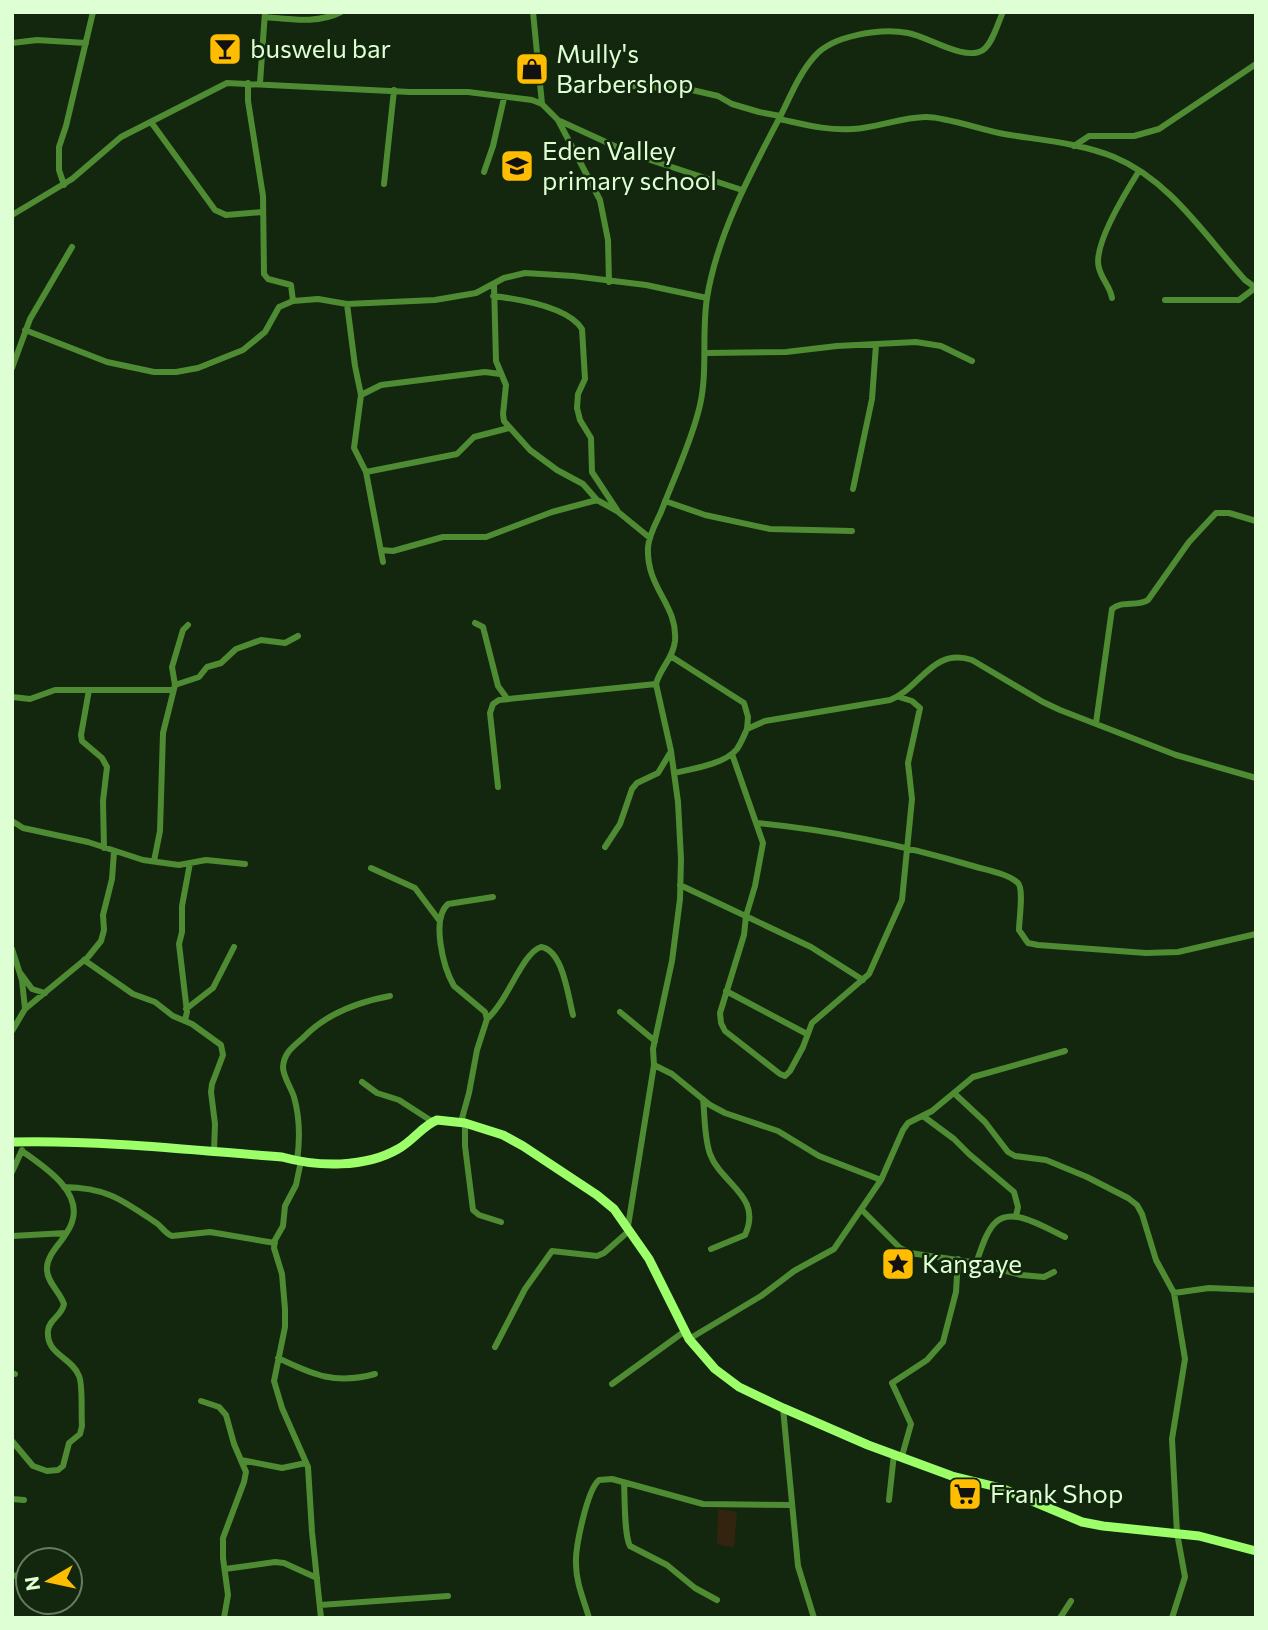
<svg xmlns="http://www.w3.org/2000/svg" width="1268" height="1630" viewBox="0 0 1268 1630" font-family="Commissioner,sans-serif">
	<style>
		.green { fill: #32240f }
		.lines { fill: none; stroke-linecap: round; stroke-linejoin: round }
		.street { stroke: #4f8b33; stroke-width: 6 }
		.secondary { stroke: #9cff6a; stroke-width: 9 }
		.labels { text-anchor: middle; stroke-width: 5; stroke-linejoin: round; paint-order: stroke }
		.poi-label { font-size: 26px; fill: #deffd3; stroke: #12270d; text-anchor: start }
	</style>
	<rect width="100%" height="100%" fill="#12270d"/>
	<!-- green -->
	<path class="green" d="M718,1509L737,1512L734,1548L717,1544Z"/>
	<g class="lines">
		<!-- street -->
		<path class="street" d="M533,12L542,104
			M265,17C290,19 318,24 341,12
			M12,43L37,40L86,43
			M248,83V101L263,196L264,274L268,279L291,285L293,301
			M260,83L265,12
			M632,86L692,90L718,96L732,104L759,112L780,116
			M779,119C803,124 827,131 853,129C877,128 901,117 926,117C946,117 982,130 1004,134C1040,140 1080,143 1114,157C1170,180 1206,237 1245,280L1256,288
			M560,121L632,154L742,190
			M151,122L215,210L226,215L262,212
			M1074,146L1089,136H1134L1159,129L1256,64
			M484,172L493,146L504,98
			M384,184L394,90
			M64,185L59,170V147L66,126L93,12
			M12,215L72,179L121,137L227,83L410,92H468L532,100L542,104L558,120L600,200L608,240L609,282
			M494,284L496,361L506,385L503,414L504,421L530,450L557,470L583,484L597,500L617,511L650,538
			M493,296C518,299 568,307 582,329L585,379L578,394L577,408L580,420L591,438L592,472L617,510
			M1112,298C1110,286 1102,280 1099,268C1092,246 1127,190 1139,171
			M1165,300H1239L1255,288
			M347,304L355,366L361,395L354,448L366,472L383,562
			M25,330L107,362L154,372H176L198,368L243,350L265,332L279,307L293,301L318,299L347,304L435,300L476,293L504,278L525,273L573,276L646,285L707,298
			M706,353L786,352L837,346L916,342L941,346L972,361
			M12,368L30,319L72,247
			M361,395L381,385L485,372L500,374
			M366,472L457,454L474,437L509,428
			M853,489L872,399L876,345
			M665,501L705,515L770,529L852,531
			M381,550L393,551L443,537H486L552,512L597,500
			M475,623L483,627L498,686L506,697
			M672,657L744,703L748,717L747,729
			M175,685L199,677L207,667L221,663L236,649L261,640L285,643L298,636
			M89,690L81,735L82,741L102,758L107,767L103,801L104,848
			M12,697L30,699L55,690H173
			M1096,723L1112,609C1122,600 1137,607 1148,600L1189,542L1216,513H1229L1256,521
			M732,754L763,843L755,886L746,916L744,935L720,1013L721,1023L725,1031L780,1074L785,1076L790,1071L803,1047L812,1023L869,974L902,900L912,799L908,763L920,708L912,701L899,697
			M674,773C692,769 725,764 737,749C741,743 744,736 747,729L765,721L890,700C921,688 932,647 972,660L1043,702L1060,710L1176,755L1256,778
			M498,787L490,713L493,704L499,700L656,684
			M12,821L23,828L88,842L143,860L179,865L206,860L245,864
			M757,823C831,830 902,845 973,866C986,870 1007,873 1018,883C1024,889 1019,920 1019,930L1028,943L1038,945L1146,953L1178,952L1256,934
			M605,847L620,824L632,789L637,783L658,773L670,753
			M154,861L160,831L163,733L175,685L172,667L183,630L188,625
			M371,868L415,888L439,920
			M680,885L811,947L863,980
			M12,949L22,980L25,1009
			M84,960L133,994L155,1002L173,1016L192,1024L221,1045L223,1055L212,1084L211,1092L215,1124L214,1151
			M21,974L32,989L45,993
			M726,991L807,1034
			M186,1009L213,988L234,947
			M620,1012L655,1041
			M487,1019C508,1001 522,953 541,947C563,950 568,996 573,1015
			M185,1020L187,1012L179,944L182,932V906L190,863
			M12,1031L25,1009L88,957L101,941L104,930L103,915L112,879L114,852
			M654,1065L672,1074L710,1105L725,1113L778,1131L819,1156L881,1180
			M362,1082L377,1093L399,1100L433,1122
			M955,1094L985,1122L1008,1152L1015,1156L1046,1160L1087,1177L1128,1198L1137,1205L1142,1214L1156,1260L1174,1293L1185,1359L1172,1439L1177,1533L1185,1577L1172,1618
			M703,1099C705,1116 704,1137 710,1154C721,1184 763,1196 745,1235L711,1249
			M923,1116L954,1139L969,1154L1014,1192L1018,1207L1016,1216
			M461,1122L469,1093L477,1050L487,1019L485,1012L454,986C443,967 431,919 448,904L493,897
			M465,1123V1146L473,1210L479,1215L501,1222
			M297,1161C300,1140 300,1118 294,1097C291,1087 283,1077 283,1067C284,1052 294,1046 304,1037C326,1014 358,1002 390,996
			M301,1161L296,1185L285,1206L283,1226L275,1240L274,1248L282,1274L285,1309V1327L274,1381L282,1408L308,1467L312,1532L321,1618
			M12,1172L22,1150
			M64,1187C107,1188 121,1199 155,1222C162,1226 164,1233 172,1236L210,1232L275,1243
			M862,1210L900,1248L910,1253L971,1262L1021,1275L1044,1277L1054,1272
			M628,1226L654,1065L653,1049L672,961L680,899L681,859L678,802L671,751L656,684C660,668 673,659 675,641C678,604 646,589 648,547C649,535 656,523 661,512C673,480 689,447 698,413C709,375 701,336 707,298C717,235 751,172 780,117C790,97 799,74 814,57C832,35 881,28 908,33C927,36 965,62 983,50C993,43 998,22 1003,12
			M12,1236L66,1233
			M976,1263C981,1250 986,1231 996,1222C1013,1206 1047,1229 1065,1237
			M1174,1293L1209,1288L1256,1290
			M689,1339L761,1296L794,1271L834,1249L881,1180L903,1130L908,1123L932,1111L973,1077L1065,1051
			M495,1347L525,1289L552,1251L597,1256L604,1253L630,1230
			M278,1358C314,1375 335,1385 375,1374
			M12,1373L15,1374
			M612,1384L685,1331
			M201,1401L219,1407L226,1415L234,1444L246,1472L244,1482L223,1538V1558L228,1595L224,1618
			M783,1408L798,1566L814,1618
			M12,1441L33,1466L47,1471L58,1470L63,1466L69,1443L80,1434L82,1426C81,1413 83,1384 79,1376C72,1357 46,1355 48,1331C49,1319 62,1316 64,1304C60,1292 47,1282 47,1270C46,1259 55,1249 61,1241C65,1235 70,1229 72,1222C83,1191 43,1166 22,1151
			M902,1456L911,1424L892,1383L927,1360L943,1342L956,1292L958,1259
			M241,1460L282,1468L306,1463
			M624,1483C625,1499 624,1535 630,1546L667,1565L695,1588L717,1600
			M12,1499L24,1500
			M889,1500L894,1454
			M225,1569L275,1562L284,1563L317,1578
			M12,1576L28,1574
			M320,1605L448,1596
			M589,1618C584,1600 576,1583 576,1564C575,1548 587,1490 599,1480L612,1479L703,1504L791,1505
			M1060,1618L1071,1601"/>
		<!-- secondary -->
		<path class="secondary" d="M12,1142C102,1140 192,1150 282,1157C318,1167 365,1168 398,1149C413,1141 422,1126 437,1120L465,1123L503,1135L523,1146L597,1195L614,1209L649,1259L689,1339L715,1369L739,1387L783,1408L868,1445L952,1476L1001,1488L1082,1522L1103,1526L1199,1536L1256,1551"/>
	</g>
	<!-- icons -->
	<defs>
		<symbol id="bar-square" viewBox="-11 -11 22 22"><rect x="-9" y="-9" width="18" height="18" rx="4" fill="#febd00" stroke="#12270d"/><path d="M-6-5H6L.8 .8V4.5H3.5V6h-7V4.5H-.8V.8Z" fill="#111"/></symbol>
		<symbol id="shop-square" viewBox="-11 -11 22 22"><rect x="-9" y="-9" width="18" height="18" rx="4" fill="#febd00" stroke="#12270d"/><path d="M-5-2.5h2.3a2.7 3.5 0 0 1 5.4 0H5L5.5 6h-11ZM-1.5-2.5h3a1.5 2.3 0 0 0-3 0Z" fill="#111"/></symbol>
		<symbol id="school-square" viewBox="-11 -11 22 22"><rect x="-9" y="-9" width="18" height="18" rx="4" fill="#febd00" stroke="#12270d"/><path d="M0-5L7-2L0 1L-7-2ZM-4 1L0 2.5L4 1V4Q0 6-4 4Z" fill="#111"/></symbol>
		<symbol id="sight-square" viewBox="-11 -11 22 22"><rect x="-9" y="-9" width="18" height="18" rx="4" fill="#febd00" stroke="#12270d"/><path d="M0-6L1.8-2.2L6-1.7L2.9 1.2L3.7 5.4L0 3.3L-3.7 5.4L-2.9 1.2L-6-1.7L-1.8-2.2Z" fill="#111"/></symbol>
		<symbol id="supermarket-square" viewBox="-11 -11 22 22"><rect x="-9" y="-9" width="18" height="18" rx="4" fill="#febd00" stroke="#12270d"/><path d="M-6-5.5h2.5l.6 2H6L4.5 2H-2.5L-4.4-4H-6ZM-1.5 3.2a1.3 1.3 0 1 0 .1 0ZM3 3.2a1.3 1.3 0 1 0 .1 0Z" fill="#111"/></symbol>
	</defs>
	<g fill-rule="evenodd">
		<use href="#bar-square" x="206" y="30" width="38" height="38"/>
		<use href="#shop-square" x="513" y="50" width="38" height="38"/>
		<use href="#school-square" x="498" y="147" width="38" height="38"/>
		<use href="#sight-square" x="879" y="1245" width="38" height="38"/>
		<use href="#supermarket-square" x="946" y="1475" width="38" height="38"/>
	</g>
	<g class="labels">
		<!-- poi labels -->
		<g class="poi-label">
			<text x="250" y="58">buswelu bar</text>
			<text x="556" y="63">Mully's<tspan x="556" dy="30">Barbershop</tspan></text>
			<text x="542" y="160">Eden Valley<tspan x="542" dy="30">primary school</tspan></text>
			<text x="922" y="1273">Kangaye</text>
			<text x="990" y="1503">Frank Shop</text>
		</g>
	</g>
	<!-- border -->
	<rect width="1268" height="1630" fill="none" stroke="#deffd3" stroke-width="28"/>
	<!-- north arrow -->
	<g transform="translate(49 1581) rotate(261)"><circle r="33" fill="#12270d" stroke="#647d5c" stroke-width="2"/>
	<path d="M0-5L12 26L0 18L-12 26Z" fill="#febd00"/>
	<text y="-10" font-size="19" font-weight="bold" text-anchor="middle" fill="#deffd3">N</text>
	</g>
</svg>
